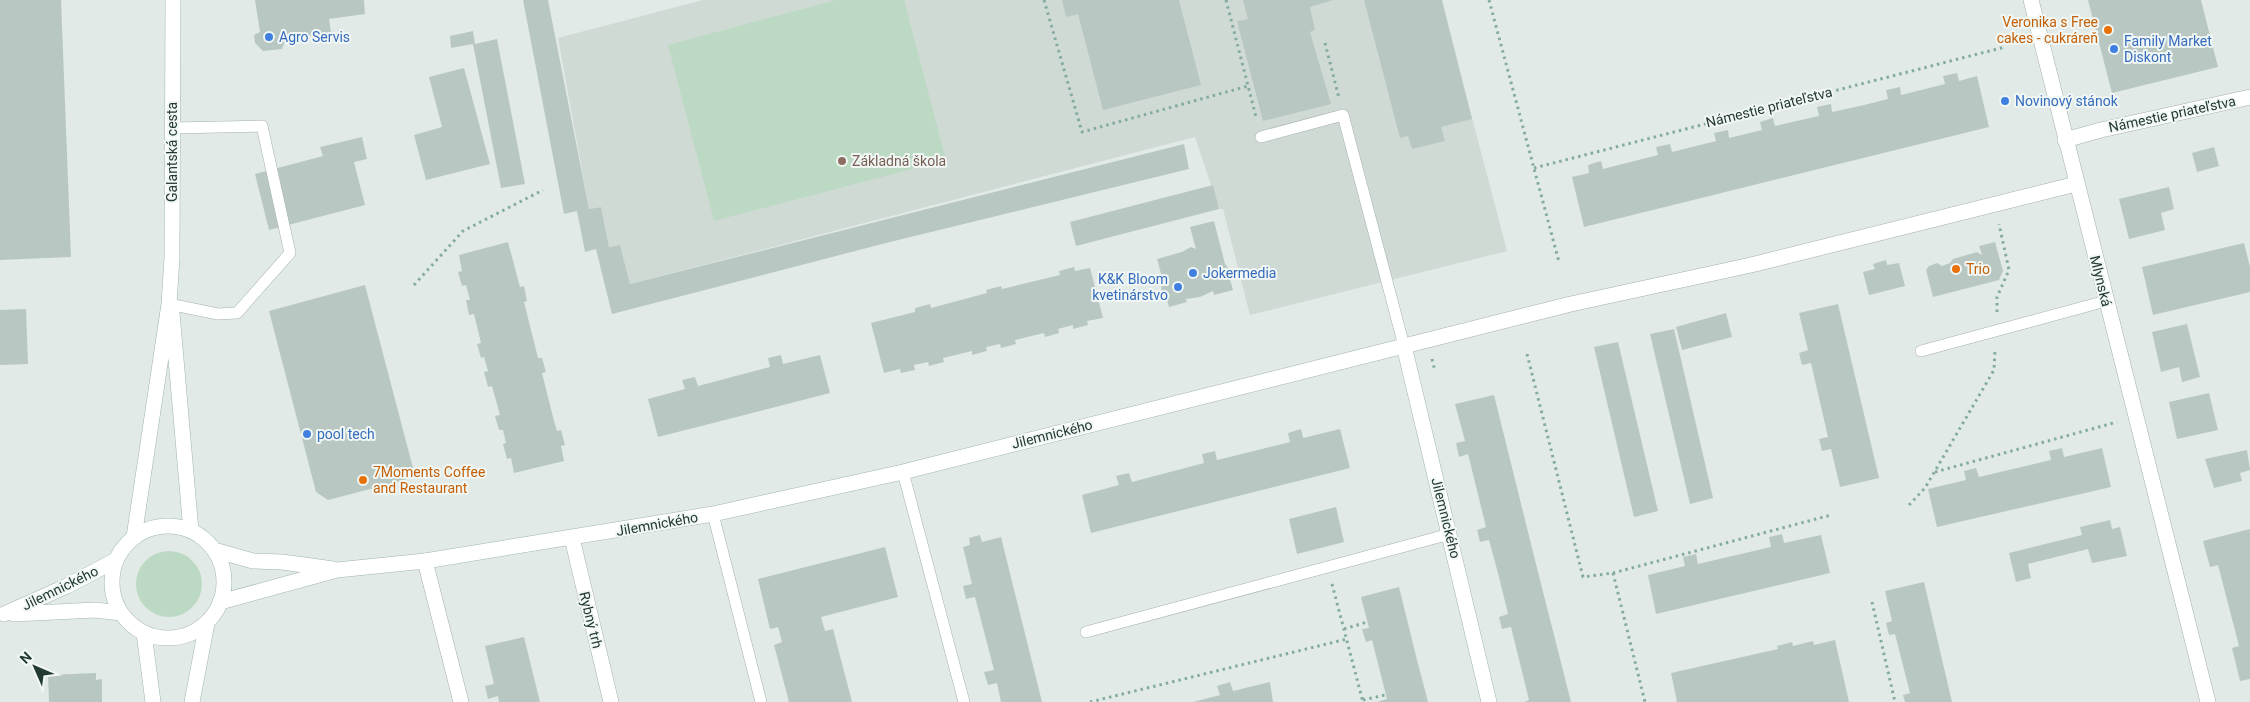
<svg xmlns="http://www.w3.org/2000/svg" width="2250" height="702" viewBox="0 0 2250 702" font-family="Roboto,sans-serif">
	<style>
		.built { fill: #cfdad5 }
		.green { fill: #bcd9c4 }
		.building { fill: #b9c7c2 }
		.lines { fill: none; stroke-linecap: round; stroke-linejoin: round }
		.lane-casing { stroke: #a4b1ad; stroke-width: 12 }
		.street-casing { stroke: #a4b1ad; stroke-width: 16 }
		.secondary-casing { stroke: #a1b5ae; stroke-width: 16 }
		.path { stroke: #84ab9f; stroke-width: 3; stroke-dasharray: 2.5 4; stroke-linecap: butt }
		.lane { stroke: #fff; stroke-width: 11 }
		.street { stroke: #fff; stroke-width: 15 }
		.secondary { stroke: #fff; stroke-width: 15 }
		.food-dot { fill: #e8710a; stroke: #f1f7f4; stroke-width: 2 }
		.shop-dot { fill: #3f7fe0; stroke: #f1f7f4; stroke-width: 2 }
		.education-dot { fill: #8d6e63; stroke: #f1f7f4; stroke-width: 2 }
		.labels { text-anchor: middle; stroke-width: 4; stroke-linejoin: round; paint-order: stroke }
		.food-label { font-size: 14px; fill: #c56008; stroke: #f1f7f4; text-anchor: start }
		.shop-label { font-size: 14px; fill: #366cbe; stroke: #f1f7f4; text-anchor: start }
		.street-label { font-size: 14px; fill: #233933; stroke: #f1f7f4 }
		.education-label { font-size: 14px; fill: #785e54; stroke: #f1f7f4; text-anchor: start }
	</style>
	<rect width="100%" height="100%" fill="#e1eae6"/>
	<!-- built -->
	<path class="built" d="M703,0H1441L1507,251L1250,315L1223,209H1219L1195,137L630,284L620,245L609,247L601,207L589,209L558,38Z"/>
	<!-- green -->
	<path class="green" d="M836,0H904L946,160L714,221L668,45Z
		M136 584a33 33 0 1 1 66 0a33 33 0 1 1-66 0Z"/>
	<!-- building -->
	<path class="building" d="M0,0H61L71,257L0,260Z
		M255,0H364L365,14L329,19L331,33L286,39L282,49L263,51L255,43L254,35L260,32Z
		M523,0H548L589,209L601,207L609,247L620,245L630,284L1184,144L1189,169L890,242L612,314L596,249L585,252L577,211L564,214Z
		M1062,0H1179L1201,85L1103,110L1078,14L1066,17Z
		M1243,0H1333L1310,7L1315,30L1310,32L1331,104L1263,121L1237,21L1248,19Z
		M1364,0H1442L1472,119L1441,127L1445,141L1412,149L1408,136L1400,138Z
		M2088,0H2201L2218,67L2112,93Z
		M473,31L475,44L497,39L525,184L501,188L473,44L451,48L450,36Z
		M464,68L490,164L426,180L414,135L442,127L429,77Z
		M1957,73L1959,81L1977,76L1989,127L1584,227L1572,177L1589,173L1588,165L1601,161L1603,169L1658,155L1656,147L1670,144L1672,152L1716,141L1714,133L1728,130L1729,138L1762,130L1760,122L1773,118L1775,126L1819,116L1817,107L1831,104L1832,112L1860,106L1888,99L1886,90L1900,87L1901,95L1945,84L1943,76Z
		M362,137L367,159L354,162L365,205L269,230L255,174L323,156L320,147Z
		M2214,147L2219,166L2197,172L2192,153Z
		M1213,185L1219,209L1076,246L1070,222Z
		M2169,187L2174,209L2161,213L2165,230L2129,239L2119,199Z
		M1214,221L1225,264L1231,272L1229,276L1233,290L1214,295L1213,291L1200,297L1186,299L1187,302L1169,307L1165,293L1170,295L1161,290L1163,281L1157,259L1182,252L1191,247L1196,249L1190,227Z
		M508,242L520,287L524,286L527,301L524,302L538,358H542L546,372L542,373L554,421L557,431L561,430L565,445L561,446L564,461L514,473L511,458L507,459L503,444L506,443L503,430H499L495,416L500,415L492,386L488,387L484,372L488,371L484,357L481,358L477,344L481,343L474,314L469,315L466,300H470L466,285L462,286L458,272L462,271L459,255Z
		M1995,242L2003,271L1999,280L1933,297L1926,270L1929,266L1937,263L1942,266L1950,263L1953,259L1977,252L1982,255L1979,246Z
		M2244,243L2250,267V292L2153,315L2142,267Z
		M1886,260L1887,265L1899,263L1905,286L1869,295L1863,272L1875,269L1873,264Z
		M1074,267L1075,271L1090,268L1103,318L1087,321L1088,325L1073,329V325L1058,329L1059,333L1045,337L1044,333L1015,340L1016,344L1001,348L1000,344L986,347L987,351L972,355V351L943,358L944,362L929,366L928,362L914,365L915,370L901,373L900,369L884,373L871,323L915,312V308L930,304L931,308L987,293L986,290L1001,286L1002,289L1060,275L1059,271Z
		M365,285L413,468L405,480L328,500L316,492L269,311Z
		M1838,304L1879,478L1840,487L1831,449L1822,451L1819,439L1828,437L1811,363L1802,365L1799,353L1808,350L1799,313Z
		M26,309L28,364L0,365V310Z
		M1726,313L1732,337L1682,350L1676,327Z
		M2187,324L2200,377L2182,382L2179,367L2161,372L2152,332Z
		M1674,329L1713,498L1690,504L1650,334Z
		M1618,342L1658,511L1634,517L1594,347Z
		M781,355L783,364L820,355L830,393L658,437L648,399L685,389L682,380L695,377L698,386L770,367L768,358Z
		M2209,393L2218,430L2177,439L2169,402Z
		M1494,395L1537,568L1571,702H1524L1529,700L1511,627L1502,629L1499,617L1508,614L1499,577L1489,540L1480,542L1477,530L1486,527L1468,454L1459,457L1456,443L1465,441L1455,404Z
		M1301,429L1303,438L1340,429L1350,468L1091,533L1082,495L1119,485L1116,476L1129,473L1132,482L1204,463L1202,454L1215,451L1217,460L1290,442L1288,433Z
		M2062,448L2064,457L2102,448L2111,487L1937,527L1928,489L1966,480L1964,471L1976,468L1979,477L2051,460L2049,451Z
		M2247,450L2250,470L2240,473L2242,481L2214,488L2205,459Z
		M1336,507L1344,542L1297,554L1289,519Z
		M2110,520L2112,529L2120,527L2127,556L2092,563L2088,549L2028,564L2031,578L2016,582L2009,553L2082,535L2080,527Z
		M2250,529V679L2240,681L2232,648L2239,646L2218,565L2210,567L2203,541Z
		M1782,534L1784,543L1821,535L1830,573L1656,614L1648,575L1685,566L1683,557L1696,554L1698,564L1771,547L1769,537Z
		M980,535L982,542L1001,537L1042,702H1001L997,683L988,685L984,672L994,670L975,597L966,599L963,586L972,584L963,547L970,545L969,538Z
		M885,547L898,597L821,617L825,631L833,629L852,702H789L774,645L782,642L778,627L770,629L758,579Z
		M1924,582L1941,655L1952,702H1905L1903,695L1910,693L1895,634L1889,635L1886,623L1892,621L1885,591Z
		M1399,587L1417,660L1428,702H1377L1387,699L1372,640L1366,642L1362,629L1369,628L1361,597Z
		M524,637L540,702H499L498,696L488,699L485,686L494,684L485,646Z
		M1835,640L1849,702H1677L1671,673L1778,649L1777,646L1792,642L1793,646L1813,641L1814,645Z
		M96,673V680L102,679V702H49L48,675Z
		M1230,682L1233,691L1270,682L1273,702H1193L1220,695L1217,686Z"/>
	<g class="lines">
		<defs>
			<path id="lane" d="M1261,137L1343,115L1404,346
				M169,304L218,314L237,313L290,253L262,126L173,128
				M1921,351L2106,301
				M903,472L964,702
				M713,514L761,702
				M1086,632L1450,534"/>
			<path id="street" d="M2031,0L2208,702
				M2065,140L2101,130L2250,97
				M1404,346L1571,304L1751,265L2076,184
				M572,538L611,702
				M425,561L461,702"/>
			<path id="secondary" d="M172,313L191,531
				M112 582a56 56 0 1 1 112 0a56 56 0 1 1-112 0Z
				M134,537L169,304L172,257L173,0
				M214,550L253,561L282,562L333,569
				M220,602L337,570L425,561L713,514L903,472L1404,346L1489,702
				M4,614L67,586L116,560
				M14,614L95,610L121,613
				M144,633L153,702
				M192,702L207,623"/>
		</defs>
		<!-- lane casing -->
		<use href="#lane" class="lane-casing"/>
		<!-- street casing -->
		<use href="#street" class="street-casing"/>
		<!-- secondary casing -->
		<use href="#secondary" class="secondary-casing"/>
		<!-- path -->
		<path class="path" d="M1044,0L1082,132L1248,86
			M1226,0L1256,117
			M1489,0L1559,262
			M1325,43L1339,98
			M1534,168L2005,47
			M414,285L463,231L543,190
			M1997,312V297L2009,270L1999,224
			M1527,354L1583,577L1613,573L1831,515
			M1432,359L1435,371
			M1935,472L2117,422
			M1909,505L1925,488L1994,370L1995,351
			M1613,573L1645,702
			M1332,584L1363,702
			M1872,602L1895,702
			M1344,629L1367,622
			M1363,700L1385,695
			M1090,702L1347,639"/>
		<!-- lane -->
		<use href="#lane" class="lane"/>
		<!-- street -->
		<use href="#street" class="street"/>
		<!-- secondary -->
		<use href="#secondary" class="secondary"/>
	</g>
	<!-- markers -->
	<g class="food-dot">
		<circle cx="2108" cy="30" r="5"/>
		<circle cx="1956" cy="269" r="5"/>
		<circle cx="363" cy="480" r="5"/>
	</g>
	<g class="shop-dot">
		<circle cx="269" cy="37" r="5"/>
		<circle cx="2114" cy="49" r="5"/>
		<circle cx="2005" cy="101" r="5"/>
		<circle cx="1193" cy="273" r="5"/>
		<circle cx="1178" cy="287" r="5"/>
		<circle cx="307" cy="434" r="5"/>
	</g>
	<circle class="education-dot" cx="842" cy="161" r="5"/>
	<g class="labels">
		<!-- food labels -->
		<g class="food-label">
			<text x="2098" y="27" text-anchor="end">Veronika s Free<tspan x="2098" dy="16">cakes - cukráreň</tspan></text>
			<text x="1966" y="274">Trio</text>
			<text x="373" y="477">7Moments Coffee<tspan x="373" dy="16">and Restaurant</tspan></text>
		</g>
		<!-- shop labels -->
		<g class="shop-label">
			<text x="279" y="42">Agro Servis</text>
			<text x="2124" y="46">Family Market<tspan x="2124" dy="16">Diskont</tspan></text>
			<text x="2015" y="106">Novinový stánok</text>
			<text x="1203" y="278">Jokermedia</text>
			<text x="1168" y="284" text-anchor="end">K&amp;K Bloom<tspan x="1168" dy="16">kvetinárstvo</tspan></text>
			<text x="317" y="439">pool tech</text>
		</g>
		<!-- street labels -->
		<g class="street-label">
			<text transform="translate(1769 107) rotate(-14)" y="5">Námestie priateľstva</text>
			<text transform="translate(2172 114) rotate(-12)" y="5">Námestie priateľstva</text>
			<text transform="translate(172 152) rotate(-90)" y="5">Galantská cesta</text>
			<text transform="translate(2101 281) rotate(76)" y="5">Mlynská</text>
			<text transform="translate(1052 434) rotate(-14)" y="5">Jilemnického</text>
			<text transform="translate(1446 518) rotate(76)" y="5">Jilemnického</text>
			<text transform="translate(657 524) rotate(-10)" y="5">Jilemnického</text>
			<text transform="translate(60 588) rotate(-26)" y="5">Jilemnického</text>
			<text transform="translate(591 620) rotate(76)" y="5">Rybný trh</text>
		</g>
		<!-- education labels -->
		<g class="education-label">
			<text x="852" y="166">Základná škola</text>
		</g>
	</g>
	<!-- north arrow -->
	<g transform="translate(35 667) rotate(315)" stroke="#f1f7f4" stroke-width="4" paint-order="stroke">
	<path d="M0-4L9 19L0 12L-9 19Z" fill="#233933"/>
	<text y="-8" font-size="14" font-weight="bold" text-anchor="middle" fill="#233933">N</text>
	</g>
</svg>
